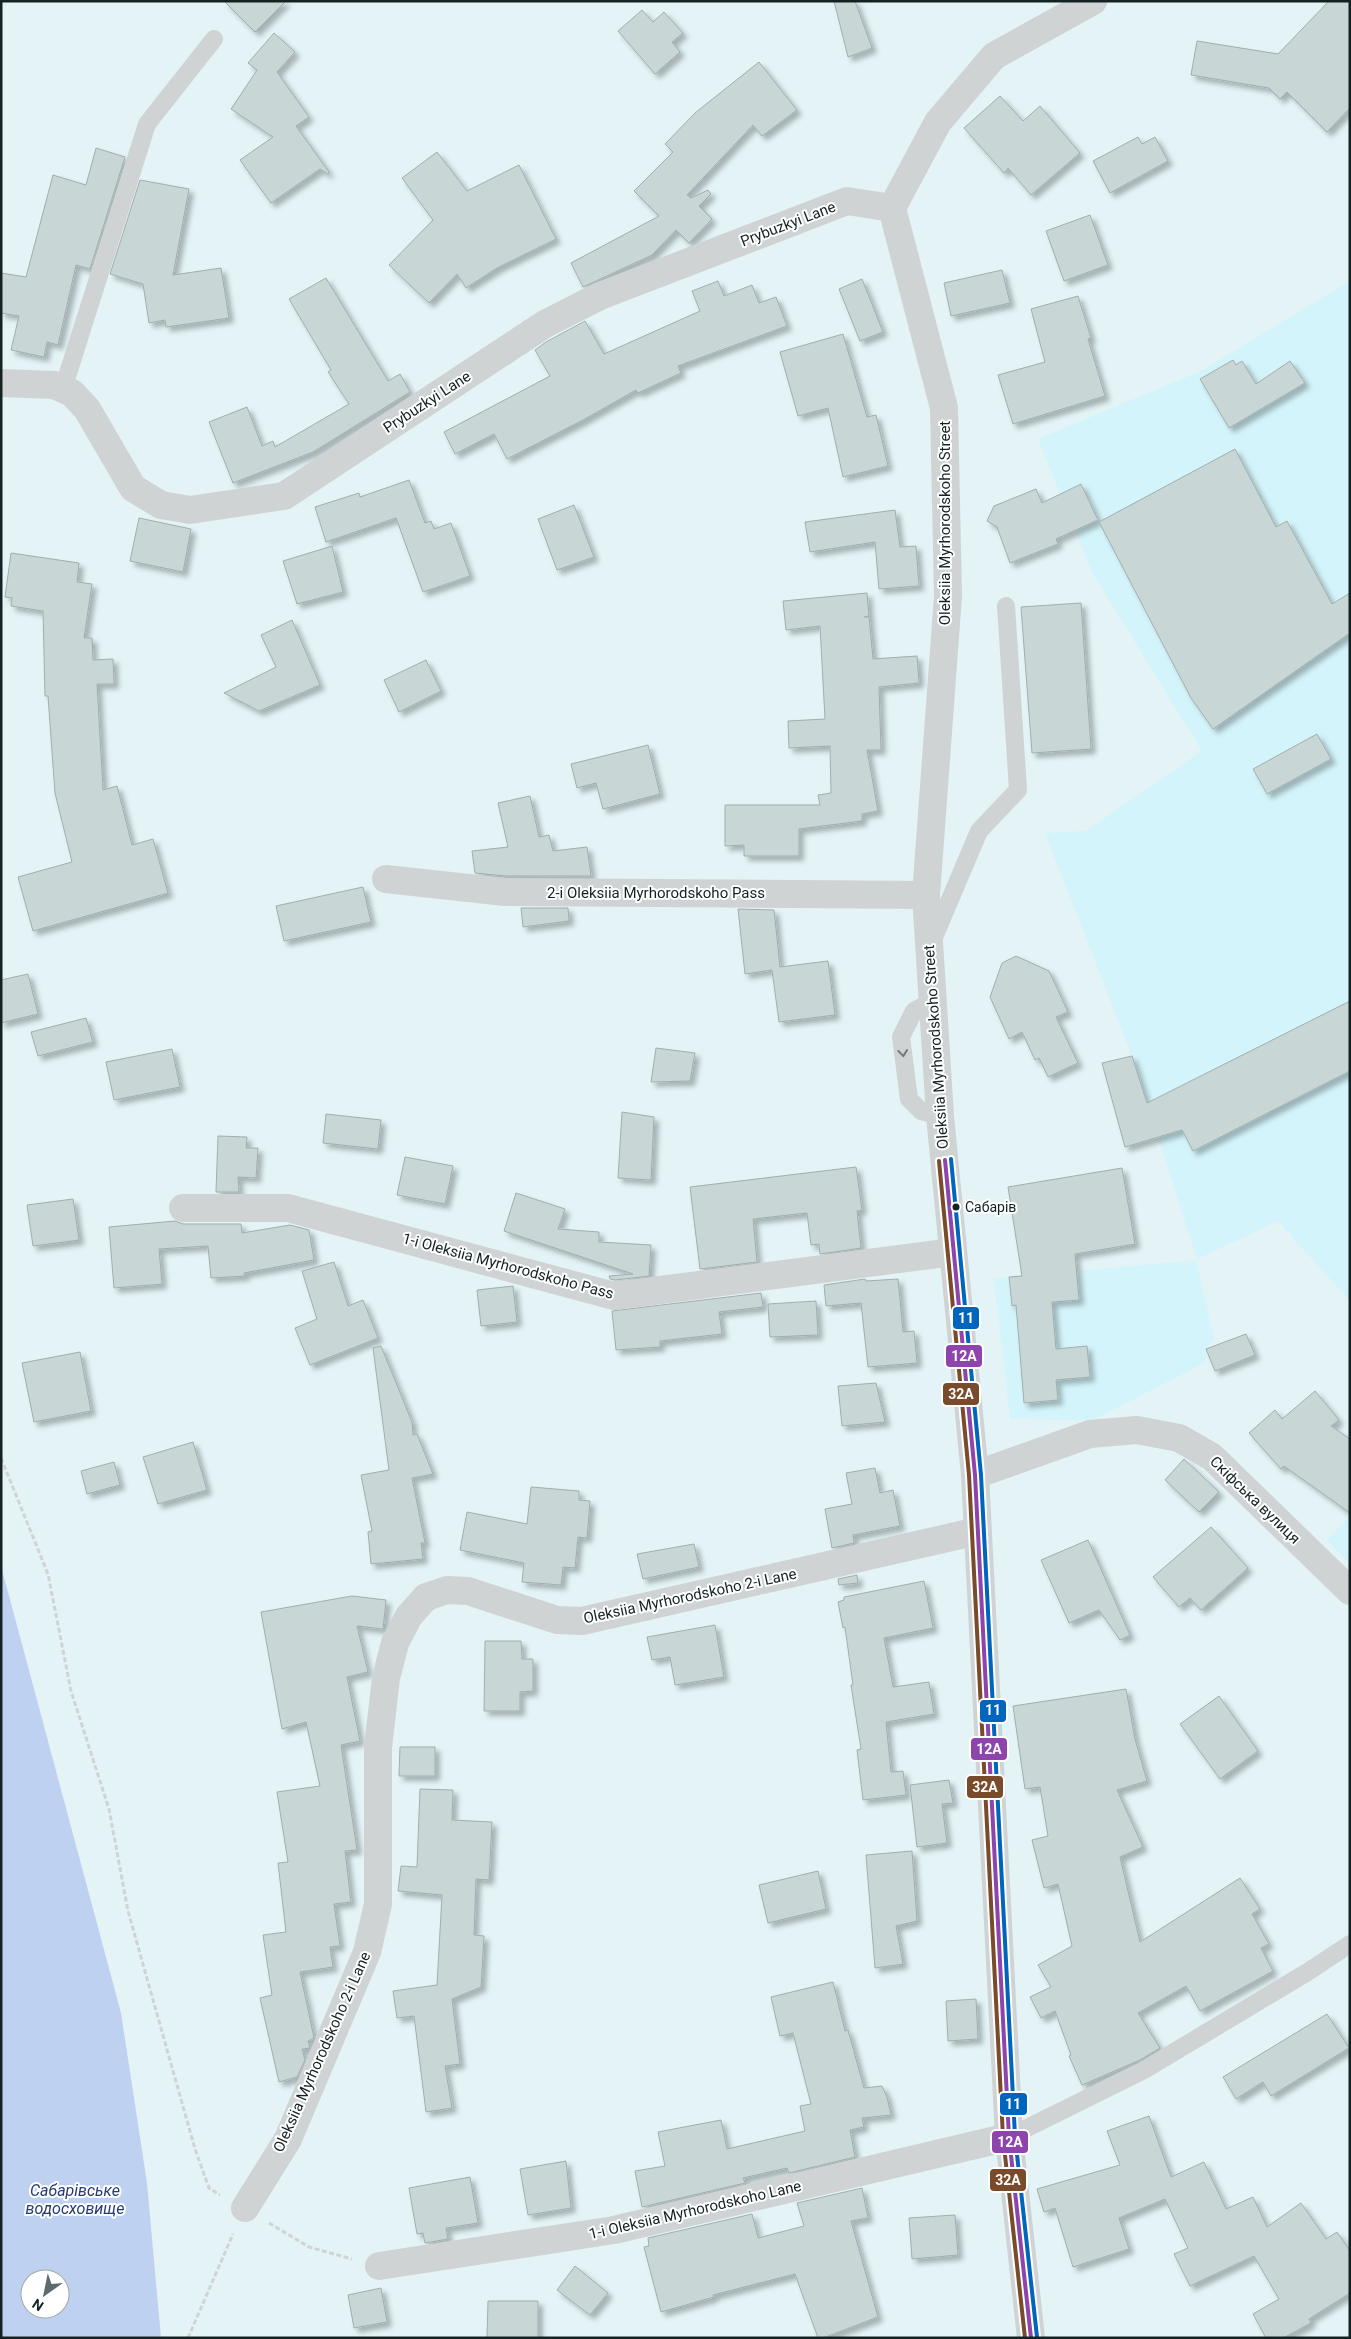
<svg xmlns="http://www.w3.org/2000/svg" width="1351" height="2339" viewBox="0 0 1351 2339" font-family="Roboto,sans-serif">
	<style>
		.built { fill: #d3f4fa }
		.water { fill: #bfd1f0; fill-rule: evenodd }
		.building { fill: #c9d6d6; stroke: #a0aeae; filter: url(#shadow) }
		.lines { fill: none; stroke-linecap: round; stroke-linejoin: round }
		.path { stroke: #cfd4d5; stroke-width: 3; stroke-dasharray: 5 2.5; stroke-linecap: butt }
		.service { stroke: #cfd3d4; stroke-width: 18 }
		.minor { stroke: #cfd3d4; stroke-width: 28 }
		.bus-1-casing { stroke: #fff; stroke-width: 8 }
		.bus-2-casing { stroke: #fff; stroke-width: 8 }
		.bus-3-casing { stroke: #fff; stroke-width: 8 }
		.bus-1 { stroke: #8e44ad; stroke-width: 4 }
		.bus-2 { stroke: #7a4b2a; stroke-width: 4 }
		.bus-3 { stroke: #0065bd; stroke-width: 4 }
		.oneway { stroke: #727a7c }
		.bus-dot { fill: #142224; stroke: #fff; stroke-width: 2 }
		.labels { text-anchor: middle; stroke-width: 4; stroke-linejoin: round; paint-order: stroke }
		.bus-label { font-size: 14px; fill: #142224; stroke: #fff; text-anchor: start }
		.street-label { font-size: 15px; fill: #142224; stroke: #fff }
		.water-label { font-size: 16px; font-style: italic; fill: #263b70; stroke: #fff }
		.line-badge { stroke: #fff; stroke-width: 2 }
		.badge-label { font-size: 14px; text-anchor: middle; font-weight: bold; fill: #fff }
	</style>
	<defs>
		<filter id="shadow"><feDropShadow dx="4.5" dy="4.5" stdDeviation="2.5" flood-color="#0004"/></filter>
	</defs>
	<rect width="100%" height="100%" fill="#e3f3f6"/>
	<!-- built -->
	<path class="built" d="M1350,281V1301L1278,1221L1197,1259L1132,1056L1045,833L1086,831L1202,751L1092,572L1038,439L1201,371Z
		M1196,1260L1214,1339L1206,1349V1362L1093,1420L1010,1419L994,1279Z
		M1350,1515V1564L1327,1541Z"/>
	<!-- water -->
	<path class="water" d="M1,1566L121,2013L147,2183L161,2338H1ZM30,2279H60V2309H30Z"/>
	<!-- building -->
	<path class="building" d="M224,1H286L255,32Z
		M834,1H855L872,48L848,57Z
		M1329,1H1350V108L1327,132L1287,92L1280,99L1269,88L1191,75L1197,41L1278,54Z
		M642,10L653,22L664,12L683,33L672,42L680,52L655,74L618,31Z
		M274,33L295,52L277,72L309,117L296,126L329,172L328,174L320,169L271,203L240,160L273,137L231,109L257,70L248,63Z
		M759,62L797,110L762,136L753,125L687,195L691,198L708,190L711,194L699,206L712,219L689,243L676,230L652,255L583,287L571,263L659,216L634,191L673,152L665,144L695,113Z
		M1000,96L1023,121L1040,106L1080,153L1031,195L1008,168L1004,173L964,128Z
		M1138,137L1142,144L1155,137L1168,161L1110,193L1093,161Z
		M96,148L125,157L90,269L76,265L58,345L47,342L44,357L11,350L19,316L1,313V273L26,277L53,175L86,185Z
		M437,152L467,191L519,165L556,239L497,268L466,288L457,274L429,303L389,265L433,220L402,178Z
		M140,180L189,189L173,275L221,268L229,318L166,327L165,320L149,323L143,284L110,274Z
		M1090,215L1108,265L1064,281L1046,231Z
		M1002,270L1010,303L951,316L944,283Z
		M326,278L388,381L400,374L410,392L313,452L233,483L209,422L247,407L262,446L273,441L275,447L349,404L328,372L331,370L289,299Z
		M862,279L883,332L860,341L839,289Z
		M718,281L724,296L752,285L759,303L776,297L787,326L678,366L681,373L638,393L636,390L583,420L507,459L494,434L455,454L444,432L550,376L535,350L546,342L585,321L604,354L700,311L692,291Z
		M1078,296L1091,338L1088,339L1105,396L1013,424L998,375L1045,362L1031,309Z
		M843,334L867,417L876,415L888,466L843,477L828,408L798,416L780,352Z
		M1233,360L1236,365L1242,361L1256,384L1290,361L1305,383L1229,428L1200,379Z
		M1235,449L1276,527L1287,521L1332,604L1350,593V633L1213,729L1191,698L1099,522Z
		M409,480L425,523L431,521L434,529L451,523L470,576L423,592L396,518L326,542L315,507L359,493L360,497Z
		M1081,484L1098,520L1056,539L1058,544L1010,563L997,527L987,521L994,506L1036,489L1042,503Z
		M574,505L594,557L557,570L538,519Z
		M895,510L900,547L916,546L919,586L879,589L875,542L810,552L805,522Z
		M139,518L191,529L183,572L130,561Z
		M332,546L343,592L297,604L283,561Z
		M11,553L79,563L77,582L92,584L84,638H92L93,660L113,659L114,684H97L103,790L117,786L132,845L153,839L168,893L33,931L18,877L72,862L55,793L48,696H45L43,611L11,606L12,598L5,597Z
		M867,593L869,616L864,617H869L873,659L917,656L919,683L879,687L881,750H867L878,811L862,814V821L799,829V856H744V845L725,846V805H820L818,795L831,793L830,746L789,748L788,721L825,719L820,626L786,630L783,601Z
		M1081,603L1091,749L1032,753L1021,607Z
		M292,620L320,685L259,711L224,693L276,667L261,635Z
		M426,660L441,691L399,712L384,680Z
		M1317,734L1331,759L1267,794L1253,769Z
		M648,745L660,794L603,809L596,783L577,788L571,764Z
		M530,796L539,837L549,835L553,851L587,847L591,876H506L475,873L472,851L508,847L498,803Z
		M363,887L371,922L284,941L276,906Z
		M521,908H568L569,921L523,927Z
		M738,909L774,910L780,967L828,961L835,1015L779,1022L772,970L745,974Z
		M1016,956L1049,971L1068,1012L1056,1017L1078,1063L1048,1077L1039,1058L1035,1060L1022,1032L1009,1039L990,997L1002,963Z
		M28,974L38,1014L1,1023V980Z
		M1350,1001V1071L1193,1151L1182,1130L1125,1147L1102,1063L1132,1056L1147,1103Z
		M86,1018L93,1042L38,1056L31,1032Z
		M656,1048L695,1053L690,1081L651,1082Z
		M172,1049L180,1087L114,1100L106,1062Z
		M622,1112L654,1117L651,1180L618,1178Z
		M326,1114L381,1120L378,1149L323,1143Z
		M218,1136L247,1137L246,1148H258L256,1178L238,1177L239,1192H216Z
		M405,1157L453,1166L445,1204L397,1195Z
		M856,1167L862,1210L857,1211L861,1248L820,1254L819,1244L811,1245L807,1213L753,1219L757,1262L700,1269L690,1187Z
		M1122,1168L1135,1244L1075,1254L1079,1300L1052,1302L1056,1349L1087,1346L1090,1377L1056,1380L1058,1400L1024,1403L1016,1305L1012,1306L1009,1277L1022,1276L1008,1187Z
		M516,1193L565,1209L558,1229L599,1232V1242L651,1245L649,1276L615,1280L610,1279L609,1276L633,1274L504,1231Z
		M73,1199L79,1240L33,1246L27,1205Z
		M175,1221L183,1224H241L242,1233L290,1225L309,1230L314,1260L244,1273L245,1276L211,1278L208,1246L159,1249L162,1284L114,1288L109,1227Z
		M334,1262L348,1306L363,1300L378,1338L310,1365L295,1328L317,1319L302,1271Z
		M865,1279L866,1281L898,1279L903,1332L914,1331L917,1363L868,1367L861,1303L826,1306L824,1285Z
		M513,1286L517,1322L481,1326L477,1290Z
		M761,1293L763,1307L719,1312L722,1334L660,1341V1347L616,1350L612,1311Z
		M816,1301L818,1335L770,1337L768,1304Z
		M1246,1334L1255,1355L1215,1371L1206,1349Z
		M381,1346L412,1422L413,1435L417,1434L433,1474L412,1478L425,1543H421L423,1559L371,1564L368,1532L372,1531L361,1475L389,1470L373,1348Z
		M80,1352L91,1411L34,1422L22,1363Z
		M876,1383L885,1422L842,1426L838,1386Z
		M1315,1391L1339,1420L1331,1426L1350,1439V1513L1284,1466L1281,1469L1249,1433L1275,1410L1282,1419Z
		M193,1442L207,1490L158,1504L143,1457Z
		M1184,1459L1219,1492L1199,1512L1165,1480Z
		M114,1462L120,1485L87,1494L81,1471Z
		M875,1468L880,1493L893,1490L900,1526L853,1535L854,1543L832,1548L825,1509L852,1504L846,1473Z
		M531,1487L579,1491V1500L590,1501L587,1538L578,1537L575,1568L563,1567L561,1585L522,1582L524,1563L460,1550L467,1512L527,1524Z
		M1211,1527L1248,1568L1201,1610L1190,1598L1179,1607L1153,1577Z
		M1088,1540L1130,1635L1120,1640L1099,1610L1069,1623L1041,1560Z
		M694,1544L699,1567L643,1579L637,1554Z
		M857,1575L858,1583L839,1585L838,1579Z
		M924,1581L933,1628L884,1638L893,1687L929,1682L934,1714L886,1722L891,1772L903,1771L906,1795L863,1800L857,1750L861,1749L851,1685H853L845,1627L843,1628L838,1602L844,1600V1597Z
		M352,1596L386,1600L383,1629L357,1626L368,1672L347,1677L360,1741L341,1745L357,1850L345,1851L351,1902L334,1904L340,1946L330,1947L333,1967L300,1972L314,2038L308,2041L310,2048L302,2049L305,2060L297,2077L279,2082L260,1998L272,1995L263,1935L286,1932L278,1863L288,1862L277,1792L320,1786L306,1722L282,1729L261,1612Z
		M715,1625L724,1677L675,1685L670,1657L652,1660L647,1637Z
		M485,1641H521L522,1659H533V1691L520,1692V1711H484Z
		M1126,1689L1135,1739L1147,1781L1117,1790L1143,1847L1120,1857L1140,1942L1240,1878L1260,1909L1252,1914L1269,1944L1261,1948L1273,1971L1200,2011L1186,1986L1138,2013L1160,2048L1140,2060L1082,2085L1069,2056L1071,2055L1055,2011L1041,2018L1030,1997L1051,1987L1038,1965L1072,1946L1058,1884L1044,1888L1032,1840L1048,1836L1040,1787L1025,1789L1013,1706Z
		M1219,1696L1258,1751L1220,1779L1180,1724Z
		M400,1747H435V1776H399Z
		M949,1780L953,1803L942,1804L947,1843L917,1847L910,1785Z
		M420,1789L453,1790L452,1820L492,1822L489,1880L476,1879L474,1935L484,1936L481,1987L452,1999L460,2064L445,2066L452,2108L426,2112L414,2016L397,2018L393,1991L437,1985L442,1895L398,1891L401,1866L417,1867Z
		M912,1851L917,1921L896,1926L903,1964L875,1968L866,1855Z
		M818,1871L826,1909L768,1923L759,1885Z
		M833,1982L845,2031L848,2030L864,2088L882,2086L887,2097L891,2115L862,2118L864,2127L850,2130L855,2157L789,2173L787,2168L743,2178L745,2183L642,2207L635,2171L665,2166L658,2132L721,2120L727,2149L805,2131L800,2106L811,2104L793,2033L780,2036L771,1997Z
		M976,1999L978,2039L948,2041L946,2001Z
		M1327,2014L1349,2048L1271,2096L1263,2082L1236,2099L1223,2077Z
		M1149,2116L1171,2177L1204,2162L1226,2209L1253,2197L1267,2227L1301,2203L1326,2239L1337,2232L1350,2251V2293L1309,2319L1311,2323L1283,2338H1266L1253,2314L1279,2299L1254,2256L1190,2286L1174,2254L1188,2248L1165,2199L1119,2218L1129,2249L1073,2267L1055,2208L1044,2212L1037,2189L1120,2165L1107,2131Z
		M566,2161L571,2208L528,2215L520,2169Z
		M470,2177L478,2223L446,2228L448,2239L425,2243L423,2233L417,2234L409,2188Z
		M862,2188L868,2218L851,2221L878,2317L823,2338H818L795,2274L713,2295L714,2297L661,2312L644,2247L649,2246L648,2238L752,2214L758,2238L804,2226L797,2203Z
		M955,2215L958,2255L912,2259L909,2218Z
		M575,2266L608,2293L590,2315L557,2290Z
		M381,2288L387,2322L354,2328L348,2295Z
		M488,2301H538V2338H487Z"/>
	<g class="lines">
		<!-- path -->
		<path class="path" d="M1,1458L48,1574L71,1691L109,1809L128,1911L195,2149L209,2188L220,2195
			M269,2223L309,2247L352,2259
			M188,2338L233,2234"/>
		<!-- service -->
		<path class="service" d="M63,389L147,124L214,39
			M932,942L979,831L1018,790L1006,606
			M932,1001L914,1011L901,1037L909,1099L921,1111L940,1116
			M1009,2137L1144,2070L1306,1973L1350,1944"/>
		<!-- minor -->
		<path class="minor" d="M1,383L54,385L72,393L87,409L133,488L161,505L190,510L284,496L545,324L600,296L847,201L892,208
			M386,879L505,892L926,895
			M183,1208H288L614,1296L953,1252
			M975,1475L1090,1434L1137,1430L1179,1438L1212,1457L1350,1591
			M245,2208L288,2139L367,1952L378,1904V1747L386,1678L395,1643L409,1616L426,1597L447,1590L468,1591L557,1620L582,1621L978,1531
			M379,2266L614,2230L1009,2137
			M1031,2338L1009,2137L975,1475L940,1116L926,895L948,596L944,408L892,208L938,122L994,56L1093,1"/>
		<defs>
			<path id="bus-1" d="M945,1160L975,1475L1009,2137L1031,2338"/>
			<path id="bus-2" d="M939,1161L969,1475L1003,2137L1025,2338"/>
			<path id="bus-3" d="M951,1159L981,1475L1015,2136L1037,2337"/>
		</defs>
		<!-- bus-1 casing -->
		<use href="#bus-1" class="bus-1-casing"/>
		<!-- bus-2 casing -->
		<use href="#bus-2" class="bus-2-casing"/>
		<!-- bus-3 casing -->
		<use href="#bus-3" class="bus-3-casing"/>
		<!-- bus-1 -->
		<use href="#bus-1" class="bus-1"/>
		<!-- bus-2 -->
		<use href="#bus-2" class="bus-2"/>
		<!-- bus-3 -->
		<use href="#bus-3" class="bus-3"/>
	</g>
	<!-- one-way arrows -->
	<defs><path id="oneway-chevron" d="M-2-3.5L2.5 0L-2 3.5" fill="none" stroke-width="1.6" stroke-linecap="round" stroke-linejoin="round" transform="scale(1.25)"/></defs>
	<use class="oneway" href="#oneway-chevron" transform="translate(903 1053) rotate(83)"/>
	<!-- markers -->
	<circle class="bus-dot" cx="956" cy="1207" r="4.5"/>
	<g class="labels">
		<!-- bus labels -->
		<g class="bus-label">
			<text x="965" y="1212">Сабарів</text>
		</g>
		<!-- street labels -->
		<g class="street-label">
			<text transform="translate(788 224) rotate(-21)" y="5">Prybuzkyi Lane</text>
			<text transform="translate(427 402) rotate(-33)" y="5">Prybuzkyi Lane</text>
			<text transform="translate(945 523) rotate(-90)" y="5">Oleksiia Myrhorodskoho Street</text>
			<text x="656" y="898">2-i Oleksiia Myrhorodskoho Pass</text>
			<text transform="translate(936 1047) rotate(-94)" y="5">Oleksiia Myrhorodskoho Street</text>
			<text transform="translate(508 1266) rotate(15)" y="5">1-i Oleksiia Myrhorodskoho Pass</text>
			<text transform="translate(1255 1500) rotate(44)" y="5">Скіфська вулиця</text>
			<text transform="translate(690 1596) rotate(-12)" y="5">Oleksiia Myrhorodskoho 2-i Lane</text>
			<text transform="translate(322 2052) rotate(-66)" y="5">Oleksiia Myrhorodskoho 2-i Lane</text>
			<text transform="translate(695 2210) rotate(-13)" y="5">1-i Oleksiia Myrhorodskoho Lane</text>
		</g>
		<!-- water labels -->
		<g class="water-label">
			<text x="75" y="2196">Сабарівське<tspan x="75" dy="18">водосховище</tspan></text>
		</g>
	</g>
	<g class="line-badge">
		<rect x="952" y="1306" width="28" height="24" rx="5" fill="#0065bd"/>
		<rect x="945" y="1344" width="38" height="24" rx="5" fill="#8e44ad"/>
		<rect x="942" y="1382" width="38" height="24" rx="5" fill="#7a4b2a"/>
		<rect x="979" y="1699" width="28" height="24" rx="5" fill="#0065bd"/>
		<rect x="970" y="1737" width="38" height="24" rx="5" fill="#8e44ad"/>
		<rect x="966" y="1775" width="38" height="24" rx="5" fill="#7a4b2a"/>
		<rect x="999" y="2092" width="29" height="24" rx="5" fill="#0065bd"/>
		<rect x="991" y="2130" width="38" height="24" rx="5" fill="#8e44ad"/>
		<rect x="989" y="2168" width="38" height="24" rx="5" fill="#7a4b2a"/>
	</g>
	<g class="badge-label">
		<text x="966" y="1323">11</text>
		<text x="964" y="1361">12А</text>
		<text x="961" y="1399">32А</text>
		<text x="993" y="1715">11</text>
		<text x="989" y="1754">12А</text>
		<text x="985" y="1792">32А</text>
		<text x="1013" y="2109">11</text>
		<text x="1010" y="2147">12А</text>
		<text x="1008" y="2185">32А</text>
	</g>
	<!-- border -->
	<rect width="1351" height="2339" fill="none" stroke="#142224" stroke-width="5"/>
	<!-- north arrow -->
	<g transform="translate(45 2294) rotate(213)"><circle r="24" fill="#ffffff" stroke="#a1a7a7"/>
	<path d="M0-4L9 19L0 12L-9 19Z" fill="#5c6b6e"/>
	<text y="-8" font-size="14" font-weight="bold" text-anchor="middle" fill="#142224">N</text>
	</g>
</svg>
